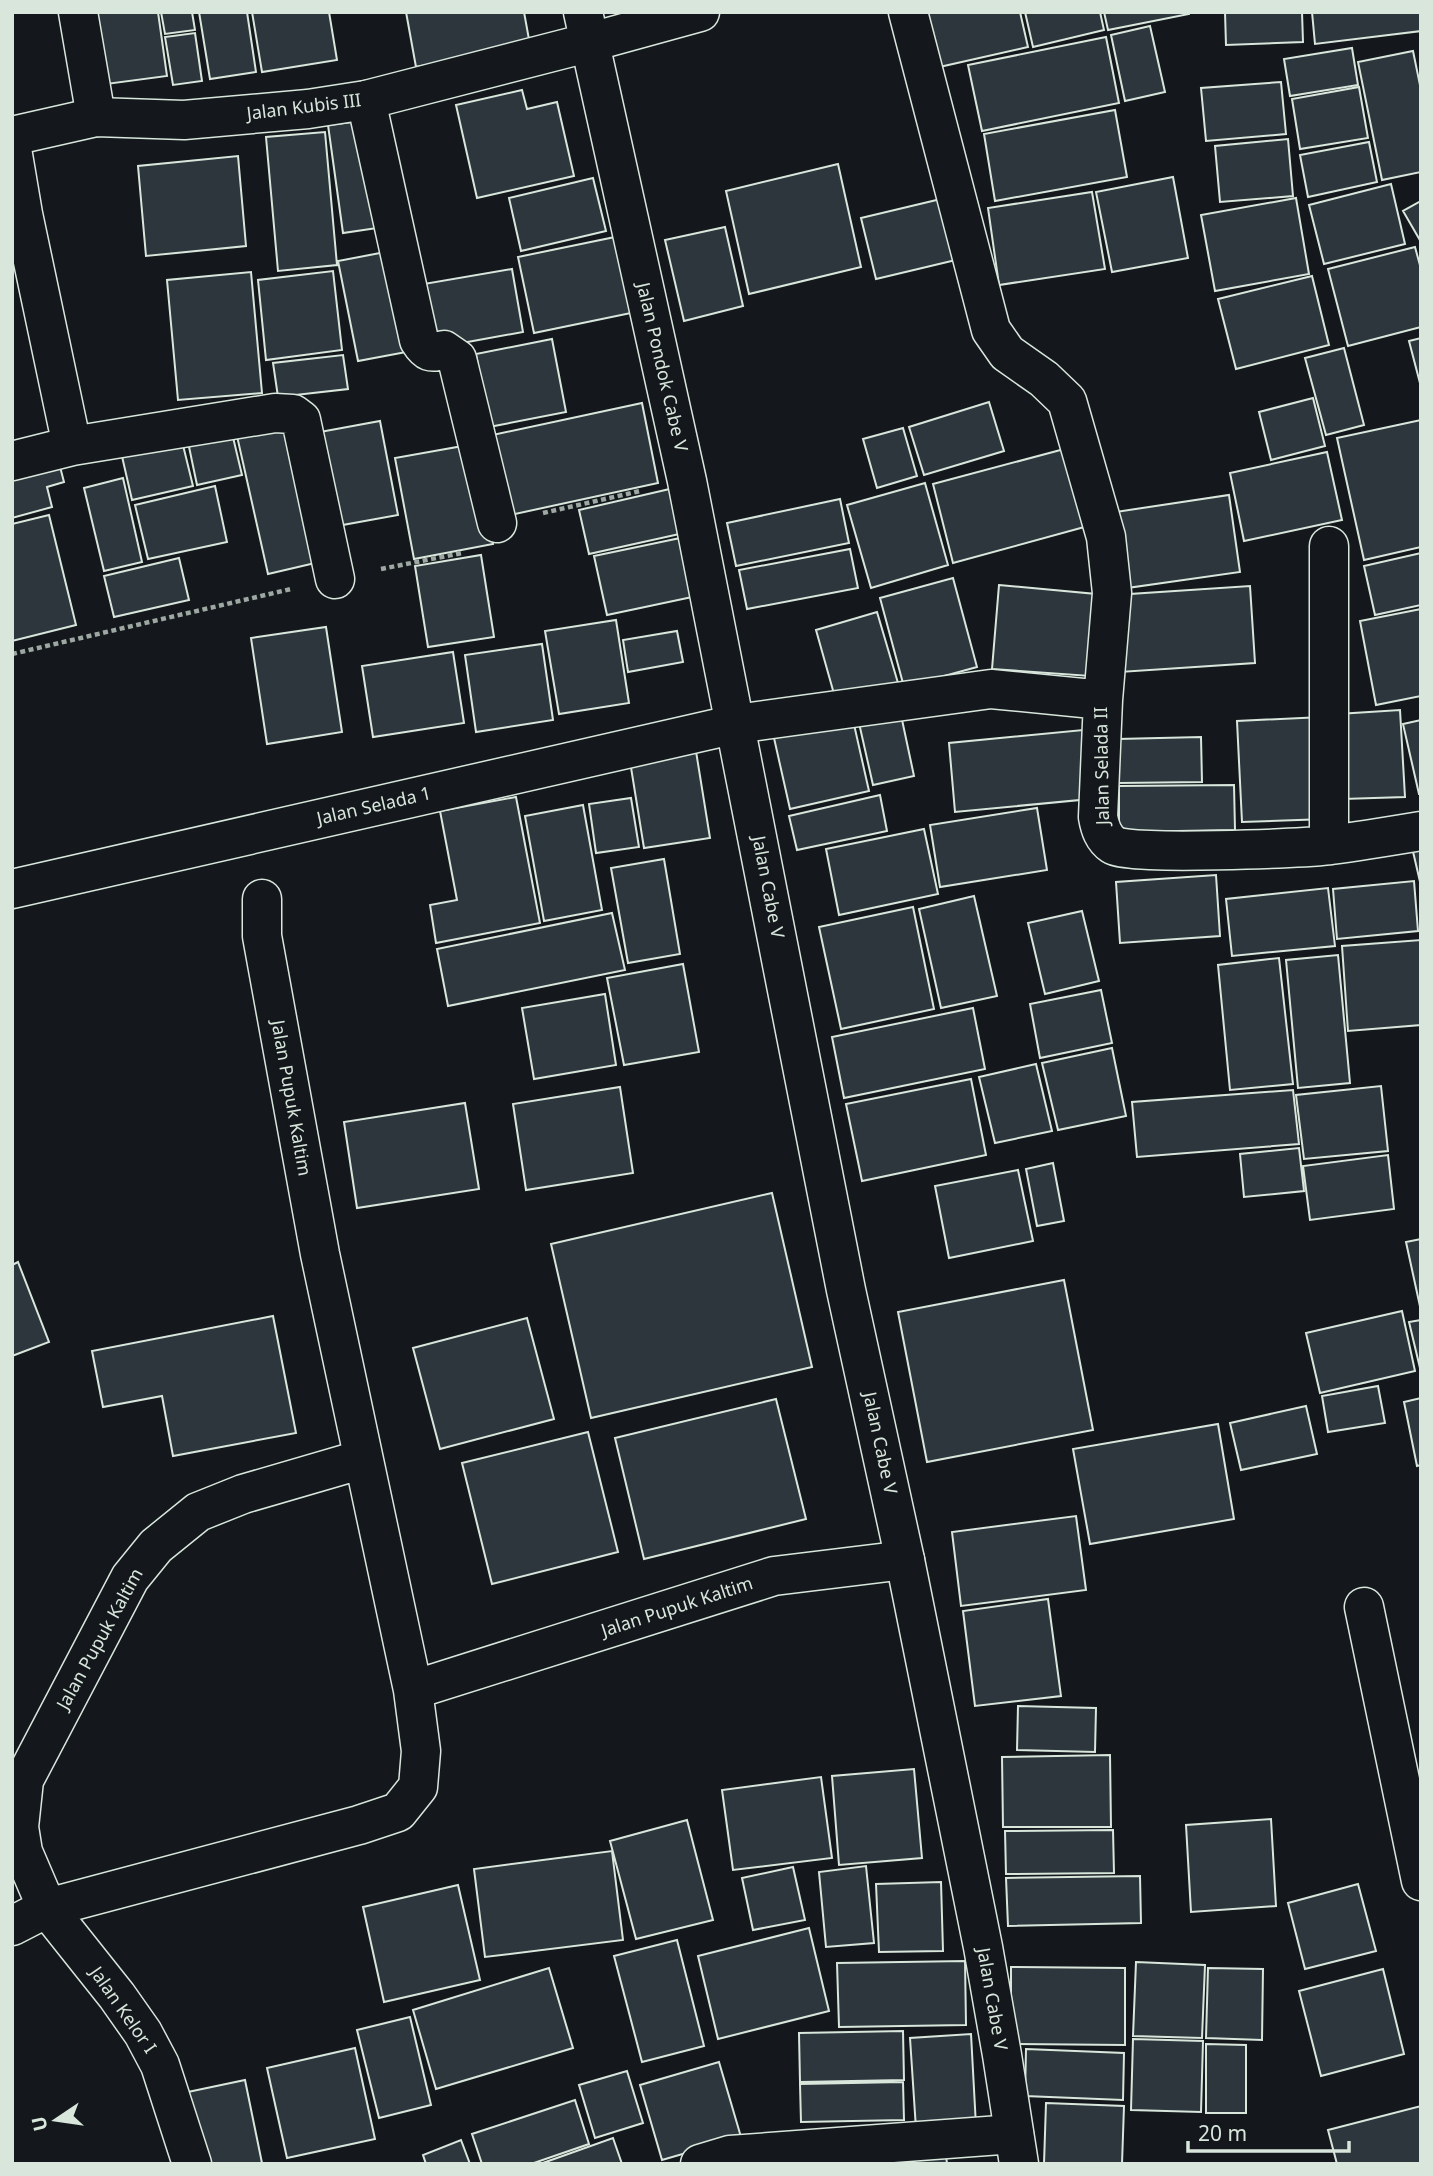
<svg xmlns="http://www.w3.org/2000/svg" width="1433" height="2176" viewBox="0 0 1433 2176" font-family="'Noto Sans',sans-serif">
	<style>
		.building { fill: #2c363c; stroke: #d8e6dc; stroke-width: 2 }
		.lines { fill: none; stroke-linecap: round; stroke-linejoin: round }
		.minor-casing { stroke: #d8e6dc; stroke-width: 41 }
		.tertiary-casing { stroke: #d8e6dc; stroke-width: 41 }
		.path { stroke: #9da8a2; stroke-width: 4.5; stroke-dasharray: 5 3.5; stroke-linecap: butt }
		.minor { stroke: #14181c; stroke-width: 38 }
		.tertiary { stroke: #14181c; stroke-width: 38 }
		.labels { text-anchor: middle; stroke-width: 5; stroke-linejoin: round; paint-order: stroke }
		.street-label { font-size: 18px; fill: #d8e6dc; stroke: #14181c }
	</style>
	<rect width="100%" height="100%" fill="#14181c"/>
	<!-- building -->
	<path class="building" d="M89,12H158L167,76L99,85Z
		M161,12H192L195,30L165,34Z
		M199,12H247L256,72L210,79Z
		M252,12H329L337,60L262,72Z
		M406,12H524L530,45L416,67Z
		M922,12H1020L1028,47L935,68Z
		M1025,12H1100L1104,30L1033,47Z
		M1104,12H1189V14L1108,30Z
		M1225,12H1302L1303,42L1226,45Z
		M1312,12H1421V31L1315,44Z
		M1150,26L1165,92L1125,101L1111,35Z
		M195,33L202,81L173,85L165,37Z
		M1106,37L1119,103L982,131L968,65Z
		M1352,48L1358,85L1290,96L1284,59Z
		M1413,51L1421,90V172L1382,180L1358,62Z
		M1281,82L1286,134L1206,141L1201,88Z
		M1359,87L1368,138L1300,149L1292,99Z
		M522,90L527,109L557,102L574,176L477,198L456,105Z
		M1115,110L1127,177L995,201L984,134Z
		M368,120L384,227L343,233L328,125Z
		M325,132L337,265L278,271L266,137Z
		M1288,139L1293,196L1220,202L1215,146Z
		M1369,142L1377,182L1308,197L1300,155Z
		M238,156L246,246L146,256L138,166Z
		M838,164L861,267L749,294L726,191Z
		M1173,177L1188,258L1112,272L1096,192Z
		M593,178L606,231L521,251L509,198Z
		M1391,184L1405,244L1324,264L1309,205Z
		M1092,192L1105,269L999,285L988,208Z
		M945,198L960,259L876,279L861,218Z
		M1296,198L1309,274L1215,291L1201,215Z
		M1421,201V242L1403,211Z
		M725,227L743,306L684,321L665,240Z
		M615,237L631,313L534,333L518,257Z
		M1415,247L1421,269V327L1348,346L1328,269Z
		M396,250L417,350L358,361L338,261Z
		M512,269L523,332L429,349L418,285Z
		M333,271L342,350L266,360L258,280Z
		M251,272L262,393L178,400L167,280Z
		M1312,276L1329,345L1236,369L1218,299Z
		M1421,338V387L1409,341Z
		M552,339L566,412L489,427L476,354Z
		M1344,348L1364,425L1326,435L1305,358Z
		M343,355L348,389L278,397L273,363Z
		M1313,398L1325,446L1271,460L1259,412Z
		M989,402L1004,451L924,475L909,427Z
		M642,403L658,483L501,517L483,437Z
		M1421,420V547L1364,560L1337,438Z
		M380,421L398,515L326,528L309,434Z
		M297,423L328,560L268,574L237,436Z
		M903,428L917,476L877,488L863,439Z
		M232,433L242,475L197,485L188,442Z
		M181,437L193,486L132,500L121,452Z
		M474,444L493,544L414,559L395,458Z
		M1068,448L1088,526L953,563L933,484Z
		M1327,452L1342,520L1244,541L1230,473Z
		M57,455L64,482L47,487L52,507L12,518V478Z
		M123,478L142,562L104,571L84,488Z
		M925,483L948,565L871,588L847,505Z
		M215,486L227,542L148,559L135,505Z
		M674,488L684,533L589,554L579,510Z
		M1229,495L1240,572L1120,589L1109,513Z
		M840,499L849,543L736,566L727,523Z
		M49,515L76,625L12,641V524Z
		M685,537L697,596L607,615L594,556Z
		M850,549L858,588L747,609L739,570Z
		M1421,553V605L1375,615L1364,566Z
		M481,555L494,637L428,647L415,566Z
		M179,558L189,600L114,617L104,576Z
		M953,578L977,667L904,687L880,598Z
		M999,585L1096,594L1090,676L992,669Z
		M1250,586L1255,663L1120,672L1115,595Z
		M1421,609V696L1376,705L1360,621Z
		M877,612L898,683L836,701L816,630Z
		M616,620L629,703L559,714L545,631Z
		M326,627L342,732L267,744L251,638Z
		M677,631L683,662L628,672L623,640Z
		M542,644L553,720L476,732L465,655Z
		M453,652L464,723L373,737L362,666Z
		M1400,710L1405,797L1343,799L1338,714Z
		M901,715L914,776L873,785L859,723Z
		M1322,717L1326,819L1242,822L1237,721Z
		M853,720L869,791L790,809L774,738Z
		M1421,720V794H1419L1403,724Z
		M1083,730L1090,799L955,812L949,743Z
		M1201,737L1202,782L1119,783L1118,739Z
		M695,745L710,838L644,848L629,755Z
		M1234,785L1235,830L1119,832V786Z
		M880,795L887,831L797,850L789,816Z
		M516,797L540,923L436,943L430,905L457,900L440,811Z
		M631,798L639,847L596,853L589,804Z
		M583,805L602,910L544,921L525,816Z
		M1037,808L1047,870L940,887L930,825Z
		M924,829L938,894L839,915L826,849Z
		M1421,841V886L1411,843Z
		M664,859L680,954L628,963L611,868Z
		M1216,875L1220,936L1120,943L1116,882Z
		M1414,881L1418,931L1337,939L1333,889Z
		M1328,888L1335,946L1232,956L1226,899Z
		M974,896L997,996L941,1008L919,909Z
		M913,907L934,1009L841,1029L819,927Z
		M1082,911L1099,981L1045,994L1028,923Z
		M612,913L625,970L448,1006L437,949Z
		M1421,940V1025L1348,1031L1342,946Z
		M1338,955L1350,1083L1298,1088L1286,960Z
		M1279,958L1293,1084L1230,1090L1218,965Z
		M683,964L699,1052L624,1065L607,978Z
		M1101,990L1112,1043L1040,1058L1030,1004Z
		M605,994L616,1065L534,1079L522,1008Z
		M973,1008L985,1069L844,1098L832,1037Z
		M1112,1048L1126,1116L1058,1130L1042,1063Z
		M1036,1064L1052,1131L995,1143L979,1077Z
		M971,1079L986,1155L862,1181L846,1104Z
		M1381,1086L1388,1151L1304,1159L1296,1095Z
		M620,1087L633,1173L526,1190L513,1104Z
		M1293,1090L1299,1144L1137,1157L1132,1102Z
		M465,1103L479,1189L357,1208L344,1122Z
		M1299,1148L1304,1191L1244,1197L1240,1154Z
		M1388,1155L1394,1209L1310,1220L1303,1166Z
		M1053,1163L1064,1221L1037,1226L1026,1169Z
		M1018,1170L1033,1241L949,1258L935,1186Z
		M772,1193L812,1367L591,1418L551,1244Z
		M1421,1239V1311L1406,1242Z
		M18,1262L49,1342L12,1356V1265Z
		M1064,1280L1093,1430L927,1462L898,1312Z
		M1402,1311L1415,1371L1320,1393L1306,1333Z
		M273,1316L296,1433L173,1456L162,1396L103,1407L92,1351Z
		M527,1318L554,1419L440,1449L413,1348Z
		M1421,1320V1368H1420L1409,1322Z
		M1378,1386L1385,1423L1328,1432L1322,1396Z
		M1421,1398V1465L1417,1466L1404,1402Z
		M776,1399L806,1519L644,1559L615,1438Z
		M1306,1406L1317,1454L1241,1470L1230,1423Z
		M1218,1424L1234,1519L1090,1544L1073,1449Z
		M588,1432L618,1552L492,1584L462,1463Z
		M1076,1516L1086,1590L961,1606L952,1532Z
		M1048,1599L1061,1696L975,1706L963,1611Z
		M1018,1706L1096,1708L1095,1752L1017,1750Z
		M1110,1755L1111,1827H1003L1002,1757Z
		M914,1769L922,1858L839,1865L832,1776Z
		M821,1777L832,1858L733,1870L722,1790Z
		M1271,1819L1276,1906L1191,1912L1186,1825Z
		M687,1820L713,1920L636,1939L610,1841Z
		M1113,1830L1114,1873L1006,1874L1005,1831Z
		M612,1851L623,1940L485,1957L474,1869Z
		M866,1866L874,1943L826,1947L819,1872Z
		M793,1867L805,1920L753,1930L742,1878Z
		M1140,1876L1141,1923L1008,1926L1006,1878Z
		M941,1882L943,1951L879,1952L876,1884Z
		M1358,1884L1376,1951L1305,1969L1288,1903Z
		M458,1885L480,1980L384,2002L363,1907Z
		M809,1928L829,2011L718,2039L698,1956Z
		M677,1940L704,2046L642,2062L614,1956Z
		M965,1961L966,2025L839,2027L837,1963Z
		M1136,1962L1205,1965L1202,2038L1133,2036Z
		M1011,1967L1125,1968V2045L1011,2044Z
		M549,1968L573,2048L436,2089L413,2010Z
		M1208,1968L1263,1969L1262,2040L1206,2038Z
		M1383,1969L1404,2054L1321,2076L1299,1991Z
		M410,2017L431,2105L379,2118L357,2030Z
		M903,2031L904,2080L800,2082L799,2033Z
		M971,2034L976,2126L916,2129L910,2038Z
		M1133,2039L1203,2041L1201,2112L1131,2110Z
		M1206,2044L1246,2045V2113H1206Z
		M355,2048L375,2139L287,2158L267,2068Z
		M1026,2049L1124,2053L1123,2100L1025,2096Z
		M719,2062L741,2137L662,2160L640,2085Z
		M627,2071L643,2123L595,2138L579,2085Z
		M245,2080L262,2163L198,2164L183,2093Z
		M903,2082L904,2120L801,2122L800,2084Z
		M575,2100L589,2144L531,2164H482L472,2134Z
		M1046,2103L1124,2106L1122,2164H1044Z
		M1421,2106V2164H1337L1328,2130Z
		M613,2138L622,2164H540Z
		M461,2140L470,2164H426L423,2155Z
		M946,2155L947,2164H854Z"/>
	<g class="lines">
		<defs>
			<path id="minor" d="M78,12L96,117
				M908,12L991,330L1007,353L1044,379L1067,401L1106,537L1112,593L1103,700
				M591,42L700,12
				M366,100L419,340C427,353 430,353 444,350L457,359L497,523
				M12,149L23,214L72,446L12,461
				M72,446L275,413L293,414L301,420L335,579
				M1329,845V546
				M12,889L736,724L991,689L1103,700L1098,817C1100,828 1103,838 1113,845C1129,856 1302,848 1331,845C1361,841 1391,836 1421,831
				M1364,1607L1421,1881
				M413,1690L774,1576L905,1560
				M12,1926L47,1908L359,1825L398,1812L418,1787L421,1751L413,1690L320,1254L262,936V899
				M192,2164L160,2065L143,2033L117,1996L47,1908L23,1852L19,1827L24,1780L130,1578L156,1546L198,1512L243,1494L363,1459
				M700,2164L730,2155L1014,2134"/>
			<path id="tertiary" d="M583,12L687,481L846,1290L905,1560L983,1947L1002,2055L1019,2164
				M12,136L96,117L184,120L308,109L366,100L591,42"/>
		</defs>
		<!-- minor casing -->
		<use href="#minor" class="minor-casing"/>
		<!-- tertiary casing -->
		<use href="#tertiary" class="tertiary-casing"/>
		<!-- path -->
		<path class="path" d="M543,513L640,491
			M381,569L462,553
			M12,654L291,589"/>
		<!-- minor -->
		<use href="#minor" class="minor"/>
		<!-- tertiary -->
		<use href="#tertiary" class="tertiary"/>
	</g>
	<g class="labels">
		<!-- street labels -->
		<g class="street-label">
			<text transform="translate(304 107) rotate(-7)" y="6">Jalan Kubis III</text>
			<text transform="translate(662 367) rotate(77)" y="6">Jalan Pondok Cabe V</text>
			<text transform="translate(1102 766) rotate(-91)" y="6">Jalan Selada II</text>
			<text transform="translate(374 806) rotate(-13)" y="6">Jalan Selada 1</text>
			<text transform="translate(768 887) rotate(79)" y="6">Jalan Cabe V</text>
			<text transform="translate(291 1098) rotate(80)" y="6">Jalan Pupuk Kaltim</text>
			<text transform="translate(880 1443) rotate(78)" y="6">Jalan Cabe V</text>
			<text transform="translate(677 1607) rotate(-18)" y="6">Jalan Pupuk Kaltim</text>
			<text transform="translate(100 1639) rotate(-61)" y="6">Jalan Pupuk Kaltim</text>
			<text transform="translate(992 1999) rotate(80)" y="6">Jalan Cabe V</text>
			<text transform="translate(123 2010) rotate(55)" y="6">Jalan Kelor I</text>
		</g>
	</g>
	<!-- border -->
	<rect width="1433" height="2176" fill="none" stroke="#d8e6dc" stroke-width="28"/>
	<!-- north arrow -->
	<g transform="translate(56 2120) rotate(257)" stroke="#14181c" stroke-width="5" paint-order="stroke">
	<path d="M0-5L12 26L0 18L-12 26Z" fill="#d8e6dc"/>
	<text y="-10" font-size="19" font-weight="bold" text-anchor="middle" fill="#d8e6dc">U</text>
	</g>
	<!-- scale -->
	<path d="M1188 2141v10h161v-10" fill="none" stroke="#d8e6dc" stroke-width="3.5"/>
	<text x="1198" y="2141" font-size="21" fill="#d8e6dc" stroke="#14181c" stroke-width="5" paint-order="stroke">20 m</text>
</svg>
